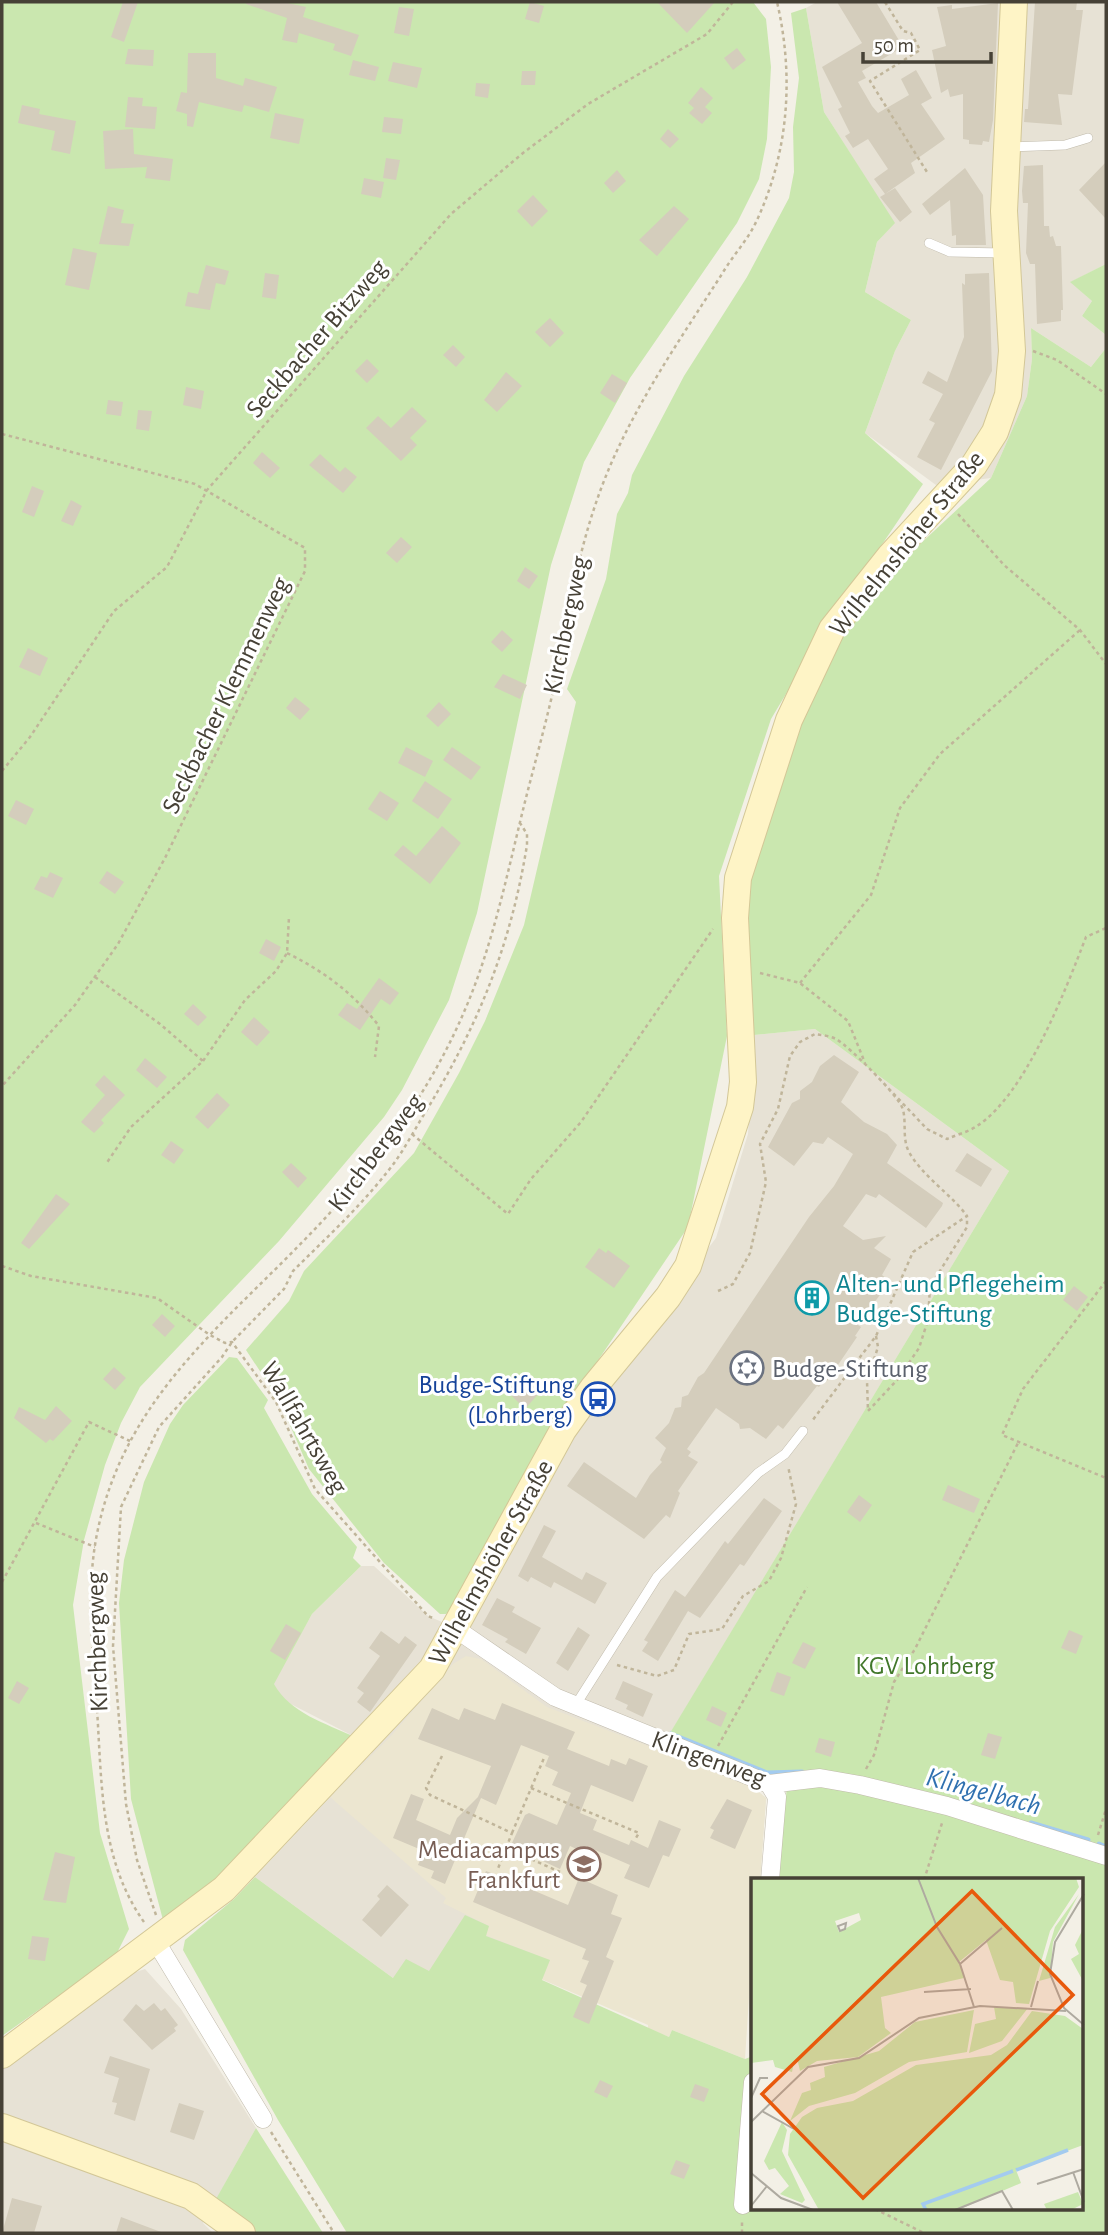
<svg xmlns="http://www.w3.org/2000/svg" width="1108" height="2235" viewBox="0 0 1108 2235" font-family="'Alegreya Sans',sans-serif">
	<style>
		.residential { fill: #e7e2d5 }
		.education { fill: #ece6d0 }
		.green { fill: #cae7af }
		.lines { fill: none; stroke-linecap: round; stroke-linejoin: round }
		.stream { stroke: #a3cbef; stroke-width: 5 }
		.building { fill: #d4cdbc }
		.service-casing { stroke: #c1bbac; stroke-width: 10 }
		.minor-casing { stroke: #c1bbac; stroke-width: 19 }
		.secondary-casing { stroke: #d3c797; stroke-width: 28 }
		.path { stroke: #c0b59a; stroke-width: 2.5; stroke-dasharray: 3.5 3.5; stroke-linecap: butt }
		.service { stroke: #fff; stroke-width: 9 }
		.minor { stroke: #fff; stroke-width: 18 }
		.secondary { stroke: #fef4c6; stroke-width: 26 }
		.labels { text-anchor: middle; stroke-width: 6; stroke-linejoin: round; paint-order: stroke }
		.street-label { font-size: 26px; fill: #464136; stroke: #fff }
		.culture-label { font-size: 26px; fill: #0d838f; stroke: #fff; text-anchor: start }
		.worship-label { font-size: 26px; fill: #5b616d; stroke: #fff; text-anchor: start }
		.transit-label { font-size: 26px; fill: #164399; stroke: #fff; text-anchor: end }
		.park-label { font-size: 26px; fill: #41772a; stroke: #fff }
		.education-label { font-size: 26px; fill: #785e54; stroke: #fff; text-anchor: end }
		.water-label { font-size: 28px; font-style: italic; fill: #3071b0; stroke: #fff }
		.inset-river { fill: none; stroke: #a3cbef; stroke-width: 3.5 }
		.inset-road { fill: none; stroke: #aeaaa0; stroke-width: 2 }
		.view { fill: #e8590c; fill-opacity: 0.15; stroke: #e8590c; stroke-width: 3.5 }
		.inset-edge { fill: none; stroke: #464136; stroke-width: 3.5 }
	</style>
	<rect width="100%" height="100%" fill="#f3f0e6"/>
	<!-- residential -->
	<path class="residential" d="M817,2H1106V264L1071,282L1092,301L1082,316L1106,335V348L1091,367L1031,328L1032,359L1027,396L991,478L936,485L865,433L895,351L911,320L865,292L877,242L894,223L824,112L806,8Z
		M815,1029L1009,1171L671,1732L766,1798L760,1880H753L750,1952L429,1971L393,1978L255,1877L372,1753L355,1737L283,1700L273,1683L312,1614L361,1566H374L428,1616L456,1628L563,1443L716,1238L748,1134L754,1035Z
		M145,1969L181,2009L256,2128L203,2223L213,2233H2V2067L124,1976Z"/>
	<!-- education -->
	<path class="education" d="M466,1656L481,1659L547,1707L752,1786L766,1798L760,1880H753V1936L745,2059L672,2030L669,2037L648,2029V2025L541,1979L549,1960L485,1935L489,1926L443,1903L446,1898L330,1797L391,1736L453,1664Z"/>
	<!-- green -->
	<path class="green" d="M2,2H753L766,19L771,67L767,139L759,179L737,223L630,378L584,462L551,565L477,913L449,1000L402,1090L384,1117L279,1241L140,1387L121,1423L105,1465L84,1540L73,1605L100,1833L129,1929L116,1955L2,2036Z
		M806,8L824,112L895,223L877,242L865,292L911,320L895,351L865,433L923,484L826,627L771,719L719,876L727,1036L688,1227L549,1433L453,1608L446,1614H440L384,1563L309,1469L279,1400L246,1350L289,1301L304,1271L414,1153L459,1073L485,1021L524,925L576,702L567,689L606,579L617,514L628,493L632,475L684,376L747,277L789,198L794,172L793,127L799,78L791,13Z
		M1106,264V335L1082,316L1092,301L1070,282Z
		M1031,328L1091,367L1106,348V2233H347L278,2120L183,1950L185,1940L234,1899L255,1877L393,1978L406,1959L429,1971L465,1915L489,1926L486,1936L550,1960L542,1980L669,2037L672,2030L745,2059L753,2056V2209H1082V1880H778L787,1786L670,1733L1009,1171L815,1029L754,1035L747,894L796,722L842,633L905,558L991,478L1027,396L1032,359Z
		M229,1357L237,1358L268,1400L264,1408L312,1494L357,1547L353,1558L361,1566L312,1614L274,1684C290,1713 325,1723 355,1737L241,1860L163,1920L131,1799L119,1603L124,1560L144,1482L170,1424L183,1405Z
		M256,2128L323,2233H256L216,2199Z"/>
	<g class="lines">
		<!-- stream -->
		<path class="stream" d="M671,1734L767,1773L802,1772
			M1031,1823L1088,1840
			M1099,1844L1106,1847"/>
	</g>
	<!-- building -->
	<path class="building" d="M123,2H138L124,42L111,37Z
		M246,2H283L306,7L303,17L359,35L351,56L333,50L335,44L299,33L297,43L282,40L287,18L246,4Z
		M530,2L544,6L539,23L525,19Z
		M657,2H715L687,33Z
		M837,2H876L903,47L862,71L866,78L858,82L872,106L878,113L909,95L901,79L916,70L932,98L921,104L945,139L911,163L915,173L885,194L874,179L888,169L868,139L853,148L845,136L850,133L838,109L842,107L822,67L862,43Z
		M1035,2H1077L1076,10H1083L1072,95L1058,94L1062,125L1024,122L1025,109H1028Z
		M998,3L993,120L989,142L983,141L982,145L969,144V140L963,139V94L950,97L948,89L941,93L932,50L946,46L937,7L952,5V9Z
		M399,7L414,9L409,36L394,33Z
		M737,48L746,60L733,70L724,58Z
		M128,49L154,50L153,66L125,64Z
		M188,53H216V78L243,86L245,78L277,87L269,112L244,105L242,112L199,102L193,127L187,126V114L176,111L181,92L187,93Z
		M353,60L379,67L375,81L349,75Z
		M393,62L422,68L417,88L388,81Z
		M522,71H536L535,85H521Z
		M476,83L490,84L488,98L475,96Z
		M701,87L713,98L705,107L712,113L702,124L689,113L694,108L688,103Z
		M128,97L143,98L142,106L157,107L155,129L125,127Z
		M22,105L40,109L39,114L76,121L70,154L51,150L55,131L18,123Z
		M275,113L304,119L299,144L270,138Z
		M384,117L403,119L401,134L382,132Z
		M133,129L134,154L173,159L170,181L145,178L147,167L105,169L103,131Z
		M668,129L679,139L670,148L660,139Z
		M386,158L400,160L396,180L383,178Z
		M1106,162V219L1079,190Z
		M1043,165L1044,226H1049L1050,237L1053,236L1056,246H1061L1063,310H1061V321L1037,324L1035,264H1030L1026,253L1028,203H1023L1022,191L1024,166Z
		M965,168L983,195L986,245H956V235L952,236L950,200L930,215L922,204Z
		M617,170L626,181L613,193L604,183Z
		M364,178L384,182L381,198L361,194Z
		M895,188L912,212L900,222L880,197Z
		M533,195L548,211L532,227L517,211Z
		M108,206L124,210L121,223L134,224L129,246L99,244Z
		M674,206L689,219L657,256L639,240Z
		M73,248L97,253L89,290L65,285Z
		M206,265L229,271L225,285L216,283L210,310L185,306L188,292L198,294Z
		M265,273L279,275L276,299L262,297Z
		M989,273L992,371L941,470L917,457L935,423L929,420L943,394L922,383L928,371L947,382L964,337L962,283L965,285V274Z
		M550,318L564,333L550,347L535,332Z
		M453,345L465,357L456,367L443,355Z
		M367,359L379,371L367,383L355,371Z
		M506,372L522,386L497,412L484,400Z
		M612,374L627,383L615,403L600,393Z
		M186,387L204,391L201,409L183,405Z
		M108,400L123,402L121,416L106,414Z
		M412,407L427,421L410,438L417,445L401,461L366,428L378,416L391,428Z
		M138,410L152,411L149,431L136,429Z
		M262,452L280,468L270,478L253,463Z
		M320,454L340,472L345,467L357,477L343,493L309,465Z
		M32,486L44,491L34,517L22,512Z
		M71,500L82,506L73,526L61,521Z
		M401,537L412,547L397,563L386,553Z
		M525,567L538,576L529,589L517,581Z
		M502,630L513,640L502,652L491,642Z
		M28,648L48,658L40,676L19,667Z
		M503,674L527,685L520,699L494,687Z
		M295,697L310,709L300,720L286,708Z
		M439,702L451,714L438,727L426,716Z
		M406,747L433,761L425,777L398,763Z
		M452,747L481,767L471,780L443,760Z
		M425,781L452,799L438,819L412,801Z
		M380,791L399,803L387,821L368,809Z
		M16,800L34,809L26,825L8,816Z
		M442,826L461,843L430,884L394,855L403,845L416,856Z
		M107,871L124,882L115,894L99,883Z
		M50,872L63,878L53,898L34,889L41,876L47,878Z
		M266,939L281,947L274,961L259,953Z
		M379,978L399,993L390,1005L381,999L360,1030L338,1015L347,1003L357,1009Z
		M193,1004L207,1017L198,1026L184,1014Z
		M254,1017L270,1032L257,1046L241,1032Z
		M834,1055L859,1072L841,1102L864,1122L887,1134L897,1145L887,1163L943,1203L942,1206L926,1228L879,1194L876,1198L866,1194L843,1226L863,1240L886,1236L874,1248L891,1259L882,1275L886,1278L882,1292L858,1325L861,1327L855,1336L857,1337L827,1381L825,1379L819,1387L817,1386L783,1429L778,1425L766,1439L750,1428L740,1429L739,1424L716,1408L687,1449L691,1452L688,1456L698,1462L678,1491L680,1493L670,1518L666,1515L644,1539L567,1486L584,1462L636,1498L650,1475L662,1462L660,1460L666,1448L655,1438L669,1423L675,1408L681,1407L682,1397L688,1395L698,1377L704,1373L809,1217L834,1186L853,1154L828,1137L823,1144L813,1142L794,1166L768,1147L792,1103L800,1099V1091L812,1082L820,1066Z
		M145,1058L167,1077L157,1088L136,1070Z
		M104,1075L125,1095L101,1120L104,1123L94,1133L81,1122L105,1095L95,1085Z
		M217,1093L230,1105L208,1129L195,1117Z
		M171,1141L184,1150L174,1164L161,1155Z
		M967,1153L992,1169L981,1187L955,1171Z
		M291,1163L307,1178L298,1188L282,1172Z
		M56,1194L70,1204L29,1249L21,1243Z
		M599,1248L606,1253L608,1250L630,1266L614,1288L585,1267Z
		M1074,1286L1088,1297L1077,1311L1063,1300Z
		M162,1314L175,1326L165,1337L152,1325Z
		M114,1367L126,1378L115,1390L103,1379Z
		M524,1379L539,1393L525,1409L510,1394Z
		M56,1406L72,1421L53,1441L50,1439L46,1443L14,1418L19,1407L45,1420Z
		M948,1485L980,1499L974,1513L942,1500Z
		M859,1495L872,1505L860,1522L847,1512Z
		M764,1498L782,1511L744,1566L740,1564L700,1618L688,1611L658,1661L642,1651L648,1642L644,1640L675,1590L685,1597L725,1541L728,1544Z
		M544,1525L556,1531L542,1557L582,1580L586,1572L607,1583L595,1604L554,1582L551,1588L531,1577L528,1582L518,1576Z
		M497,1598L515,1607L512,1612L541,1628L526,1654L505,1642L508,1639L482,1625Z
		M286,1624L301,1633L285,1660L270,1651Z
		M578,1627L590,1635L568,1671L556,1663Z
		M1069,1630L1083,1636L1076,1654L1061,1648Z
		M381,1631L399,1644L405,1636L417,1645L370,1712L357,1702L364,1693L357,1688L380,1656L369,1648Z
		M803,1642L816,1648L805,1669L792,1663Z
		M777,1672L791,1677L784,1696L770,1691Z
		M17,1681L29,1688L19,1704L8,1698Z
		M623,1681L653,1694L643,1717L626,1709L628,1705L615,1699Z
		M502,1703L575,1732L567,1749L609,1766L611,1759L626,1765L629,1758L648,1766L633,1802L591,1785L580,1813L597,1820L593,1830L629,1845L631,1840L648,1848L659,1820L681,1829L669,1857L663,1855L649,1888L624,1878L630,1865L586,1846L583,1852L570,1846L560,1869L517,1849L518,1846L512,1843L525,1815L529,1813L557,1825L571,1793L552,1785L558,1772L545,1766L549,1756L521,1745L496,1805L481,1798L445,1884L431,1878L434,1871L418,1865L424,1851L393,1838L411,1794L424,1799L416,1820L450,1835L457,1818L478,1797L491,1766L418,1739L432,1708L459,1720L464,1708L495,1720Z
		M712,1706L727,1713L721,1727L706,1720Z
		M988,1733L1002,1737L995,1759L981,1755Z
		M819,1738L835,1742L831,1757L815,1752Z
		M727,1799L752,1810L735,1849L710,1838L714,1830L710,1828Z
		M55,1852L75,1857L66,1903L43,1900Z
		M486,1871L514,1882L520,1881L523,1886L568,1905L579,1878L618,1895L611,1914L622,1918L606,1957L614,1961L589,2024L573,2017L587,1985L580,1982L589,1961L582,1959L586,1949L473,1902Z
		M387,1885L409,1905L381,1937L362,1920L380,1899L377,1896Z
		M32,1936L49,1938L45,1961L28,1959Z
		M154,2003L161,2011L165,2008L178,2025L174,2028L176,2031L152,2050L123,2020L136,2004L144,2011Z
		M110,2056L150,2069L135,2121L114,2114L117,2103L112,2102L119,2078L104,2073Z
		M600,2080L613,2086L607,2098L594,2092Z
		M695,2084L709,2089L704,2102L690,2097Z
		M179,2103L204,2111L194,2140L170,2132Z
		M676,2160L690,2165L684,2179L670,2174Z
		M12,2198L42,2206L34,2233H2Z
		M121,2217L161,2232V2233H116Z"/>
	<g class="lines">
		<defs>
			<path id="service" d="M1011,147L1065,145L1088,138
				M929,243L950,252L1005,253
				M575,1706L657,1577L758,1473L785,1454L803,1431"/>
			<path id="minor" d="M456,1629L555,1697L769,1784L820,1778L860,1785L947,1806L1106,1856
				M769,1784L777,1797L770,1880
				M155,1940L263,2119
				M743,2205L753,2082"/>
			<path id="secondary" d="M2,2055L224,1889L432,1669L563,1430L593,1388L668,1297L688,1266L740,1107L743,1082L735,918L738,878L789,720L832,629L890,556L974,465L995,432L1008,395L1012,351L1004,211L1014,2
				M2,2127L191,2196L242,2233"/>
		</defs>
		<!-- service casing -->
		<use href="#service" class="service-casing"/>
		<!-- minor casing -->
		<use href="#minor" class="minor-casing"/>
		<!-- secondary casing -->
		<use href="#secondary" class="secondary-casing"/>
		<!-- path -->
		<path class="path" d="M885,2L903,31L911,33L920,50L870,81L927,172
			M1033,351L1057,360L1106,394
			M2,434L195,484L305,548V571L165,858L118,944L75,1005L2,1086
			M958,514L1004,565L1080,630L1106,664
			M2,771L30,737L114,611L167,567L207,490L451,214L523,153L588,104L707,34L733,2
			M287,953C325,972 353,993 379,1026L375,1057
			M760,973L800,983L848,1021L865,1063
			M95,977L160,1024L203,1061L131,1127L106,1164
			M800,983L871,895L900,808L940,754L1080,630
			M203,1061L245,1000L276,971L287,953L289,917
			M874,1073L927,1129L947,1139C956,1135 968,1132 977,1126C1026,1094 1065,991 1086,937L1106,928
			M417,1100L428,1108
			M412,1134L508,1214L531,1179L581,1122L713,929
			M2,1266L31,1276L157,1298L210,1335L225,1343L232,1342L276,1402L315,1489L428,1616L435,1619
			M1106,1281L1023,1389L1002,1435L1106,1478
			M718,1291L733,1284L750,1253L766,1182L760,1144L778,1109L790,1056L800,1042L815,1034C822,1035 830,1036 836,1039C850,1047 893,1091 901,1105C908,1118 901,1137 909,1152C924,1178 950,1193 967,1216L913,1252L876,1336L812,1421
			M876,1336L878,1347L867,1381L868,1411L898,1379L919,1348L928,1320L930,1287L967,1227V1216
			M36,1523L95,1547
			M2,1582L89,1422L130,1441
			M617,1665L657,1676L674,1670L689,1634L722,1629L743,1596L769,1581L781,1558L796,1504L788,1466
			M718,1746L807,1587
			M442,1756L426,1788L430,1795L512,1833L497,1871
			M866,1769L874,1755L894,1682L915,1649L1018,1443
			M531,1788L639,1833L636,1838
			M512,1833L544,1758
			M1098,1835L1106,1809
			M506,1848L560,1872
			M924,1880L942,1823
			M156,1915L137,1860L126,1804L113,1646L121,1507L159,1427L222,1357L232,1342L284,1289L293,1271C325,1239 360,1207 388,1171C401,1155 410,1138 420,1121C476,1030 510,950 527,845V834L520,823
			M144,1922C100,1860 102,1785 97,1709C93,1652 86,1595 96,1539C123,1392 235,1317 328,1215C383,1155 432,1087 464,1012C491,950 505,884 521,818C535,760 553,701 563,642C574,578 587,517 614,457C643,393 684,333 722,274C733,255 748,240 757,220C789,151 794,75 777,2
			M271,2132L334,2233
			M875,2209L924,2233
			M742,2233V2222"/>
		<!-- service -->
		<use href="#service" class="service"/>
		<!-- minor -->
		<use href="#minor" class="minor"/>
		<!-- secondary -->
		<use href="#secondary" class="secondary"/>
	</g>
	<!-- icons -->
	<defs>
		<symbol id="building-ring" viewBox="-11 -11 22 22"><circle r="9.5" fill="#fff" stroke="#0f9aa8" stroke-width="1.5"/><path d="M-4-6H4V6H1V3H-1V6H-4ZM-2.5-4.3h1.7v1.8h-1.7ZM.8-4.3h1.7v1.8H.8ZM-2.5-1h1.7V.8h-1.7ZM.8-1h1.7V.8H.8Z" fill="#0f9aa8"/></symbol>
		<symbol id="synagogue-ring" viewBox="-11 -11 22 22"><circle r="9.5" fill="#fff" stroke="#6b7280" stroke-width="1.5"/><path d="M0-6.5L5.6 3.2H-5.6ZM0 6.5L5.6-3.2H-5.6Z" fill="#6b7280"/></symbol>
		<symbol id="bus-ring" viewBox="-11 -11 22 22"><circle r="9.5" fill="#fff" stroke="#1a4fb4" stroke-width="1.5"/><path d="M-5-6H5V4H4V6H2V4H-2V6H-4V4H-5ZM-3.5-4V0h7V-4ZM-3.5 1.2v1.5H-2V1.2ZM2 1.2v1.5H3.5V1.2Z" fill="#1a4fb4"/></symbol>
		<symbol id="school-ring" viewBox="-11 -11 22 22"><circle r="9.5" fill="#fff" stroke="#8d6e63" stroke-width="1.5"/><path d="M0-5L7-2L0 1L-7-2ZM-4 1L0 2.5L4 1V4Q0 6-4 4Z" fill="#8d6e63"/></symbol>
	</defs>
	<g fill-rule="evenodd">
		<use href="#building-ring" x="793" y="1279" width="38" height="38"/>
		<use href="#synagogue-ring" x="728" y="1349" width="38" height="38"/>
		<use href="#bus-ring" x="579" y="1380" width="38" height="38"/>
		<use href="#school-ring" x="565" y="1845" width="38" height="38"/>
	</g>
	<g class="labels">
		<!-- street labels -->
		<g class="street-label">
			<text transform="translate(316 338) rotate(-49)" y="9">Seckbacher Bitzweg</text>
			<text transform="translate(906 543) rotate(-51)" y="9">Wilhelmshöher Straße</text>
			<text transform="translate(565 625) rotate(-78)" y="9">Kirchbergweg</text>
			<text transform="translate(225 695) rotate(-64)" y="9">Seckbacher Klemmenweg</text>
			<text transform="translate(375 1152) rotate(-53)" y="9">Kirchbergweg</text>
			<text transform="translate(305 1427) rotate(60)" y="9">Wallfahrtsweg</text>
			<text transform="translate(490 1562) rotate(-61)" y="9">Wilhelmshöher Straße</text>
			<text transform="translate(96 1642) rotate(-92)" y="9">Kirchbergweg</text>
			<text transform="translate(709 1758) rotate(20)" y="9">Klingenweg</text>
		</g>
		<!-- culture labels -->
		<g class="culture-label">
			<text x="836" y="1292">Alten- und Pflegeheim<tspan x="836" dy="30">Budge-Stiftung</tspan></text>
		</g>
		<!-- worship labels -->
		<g class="worship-label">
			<text x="772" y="1377">Budge-Stiftung</text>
		</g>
		<!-- transit labels -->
		<g class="transit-label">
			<text x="574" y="1393">Budge-Stiftung<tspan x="574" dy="30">(Lohrberg)</tspan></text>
		</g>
		<!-- park labels -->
		<g class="park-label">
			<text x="925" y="1674">KGV Lohrberg</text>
		</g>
		<!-- education labels -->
		<g class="education-label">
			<text x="560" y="1858">Mediacampus<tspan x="560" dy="30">Frankfurt</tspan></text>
		</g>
		<!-- water labels -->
		<g class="water-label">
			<text transform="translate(984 1790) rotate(15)" y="10">Klingelbach</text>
		</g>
	</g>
	<!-- overview -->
	<g transform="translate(751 1878)">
		<rect width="332" height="332" fill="#f3f0e6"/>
		<path d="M0,0H325L328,9L299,53L278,126L265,125L262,104L249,102L235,62L208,84L213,100L130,119L134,150L140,155L107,179L66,183L49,193L47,184H43L41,194L24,189L22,182L0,185ZM108,35L110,42L88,54L84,43ZM328,16L302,64L299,100L288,103L304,49ZM332,51V103L320,81L328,76L324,67ZM243,129L277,130L251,163L218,175L224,146L245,141ZM223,132L216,174L158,184L104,215L58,228L39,243L51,215L60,212L59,205L74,199L73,189L128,173L164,144ZM281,133L314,138L332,151V267L265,292L270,305L207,332H68L37,277L39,256L51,239L66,230L102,223L165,187L240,177L256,167ZM31,244L36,252L31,273L54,322L51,325L29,316L38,308L24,290L18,292L13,283ZM327,314L332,326L320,332H296L293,326Z" fill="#cae7af" fill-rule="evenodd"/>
		<path class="inset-river" d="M265,292L317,272M175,332L172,326L262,293"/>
		<path class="inset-road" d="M167,0L186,49L209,86L223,129M333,16L304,64L299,96L313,130L333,147M95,45L94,51L89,53L87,48ZM209,86L251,50M173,114L220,111M280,129L287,103M0,220L9,200H17M11,233L43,251M0,244L57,189L108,180L168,140L229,128L315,133M322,294L333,324M0,295L30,320L62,332M286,306L333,291M0,328L16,308M204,332L251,313L262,332"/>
		<path class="view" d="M221,13L322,117L112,320L11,216Z"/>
		<rect width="332" height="332" class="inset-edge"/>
	</g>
	<!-- border -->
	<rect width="1108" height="2235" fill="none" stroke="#464136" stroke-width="7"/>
	<!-- scale -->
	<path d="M863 52v10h128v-10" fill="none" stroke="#464136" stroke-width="3.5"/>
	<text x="874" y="52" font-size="21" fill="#464136" stroke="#ffffff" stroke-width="5" paint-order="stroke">50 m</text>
</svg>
